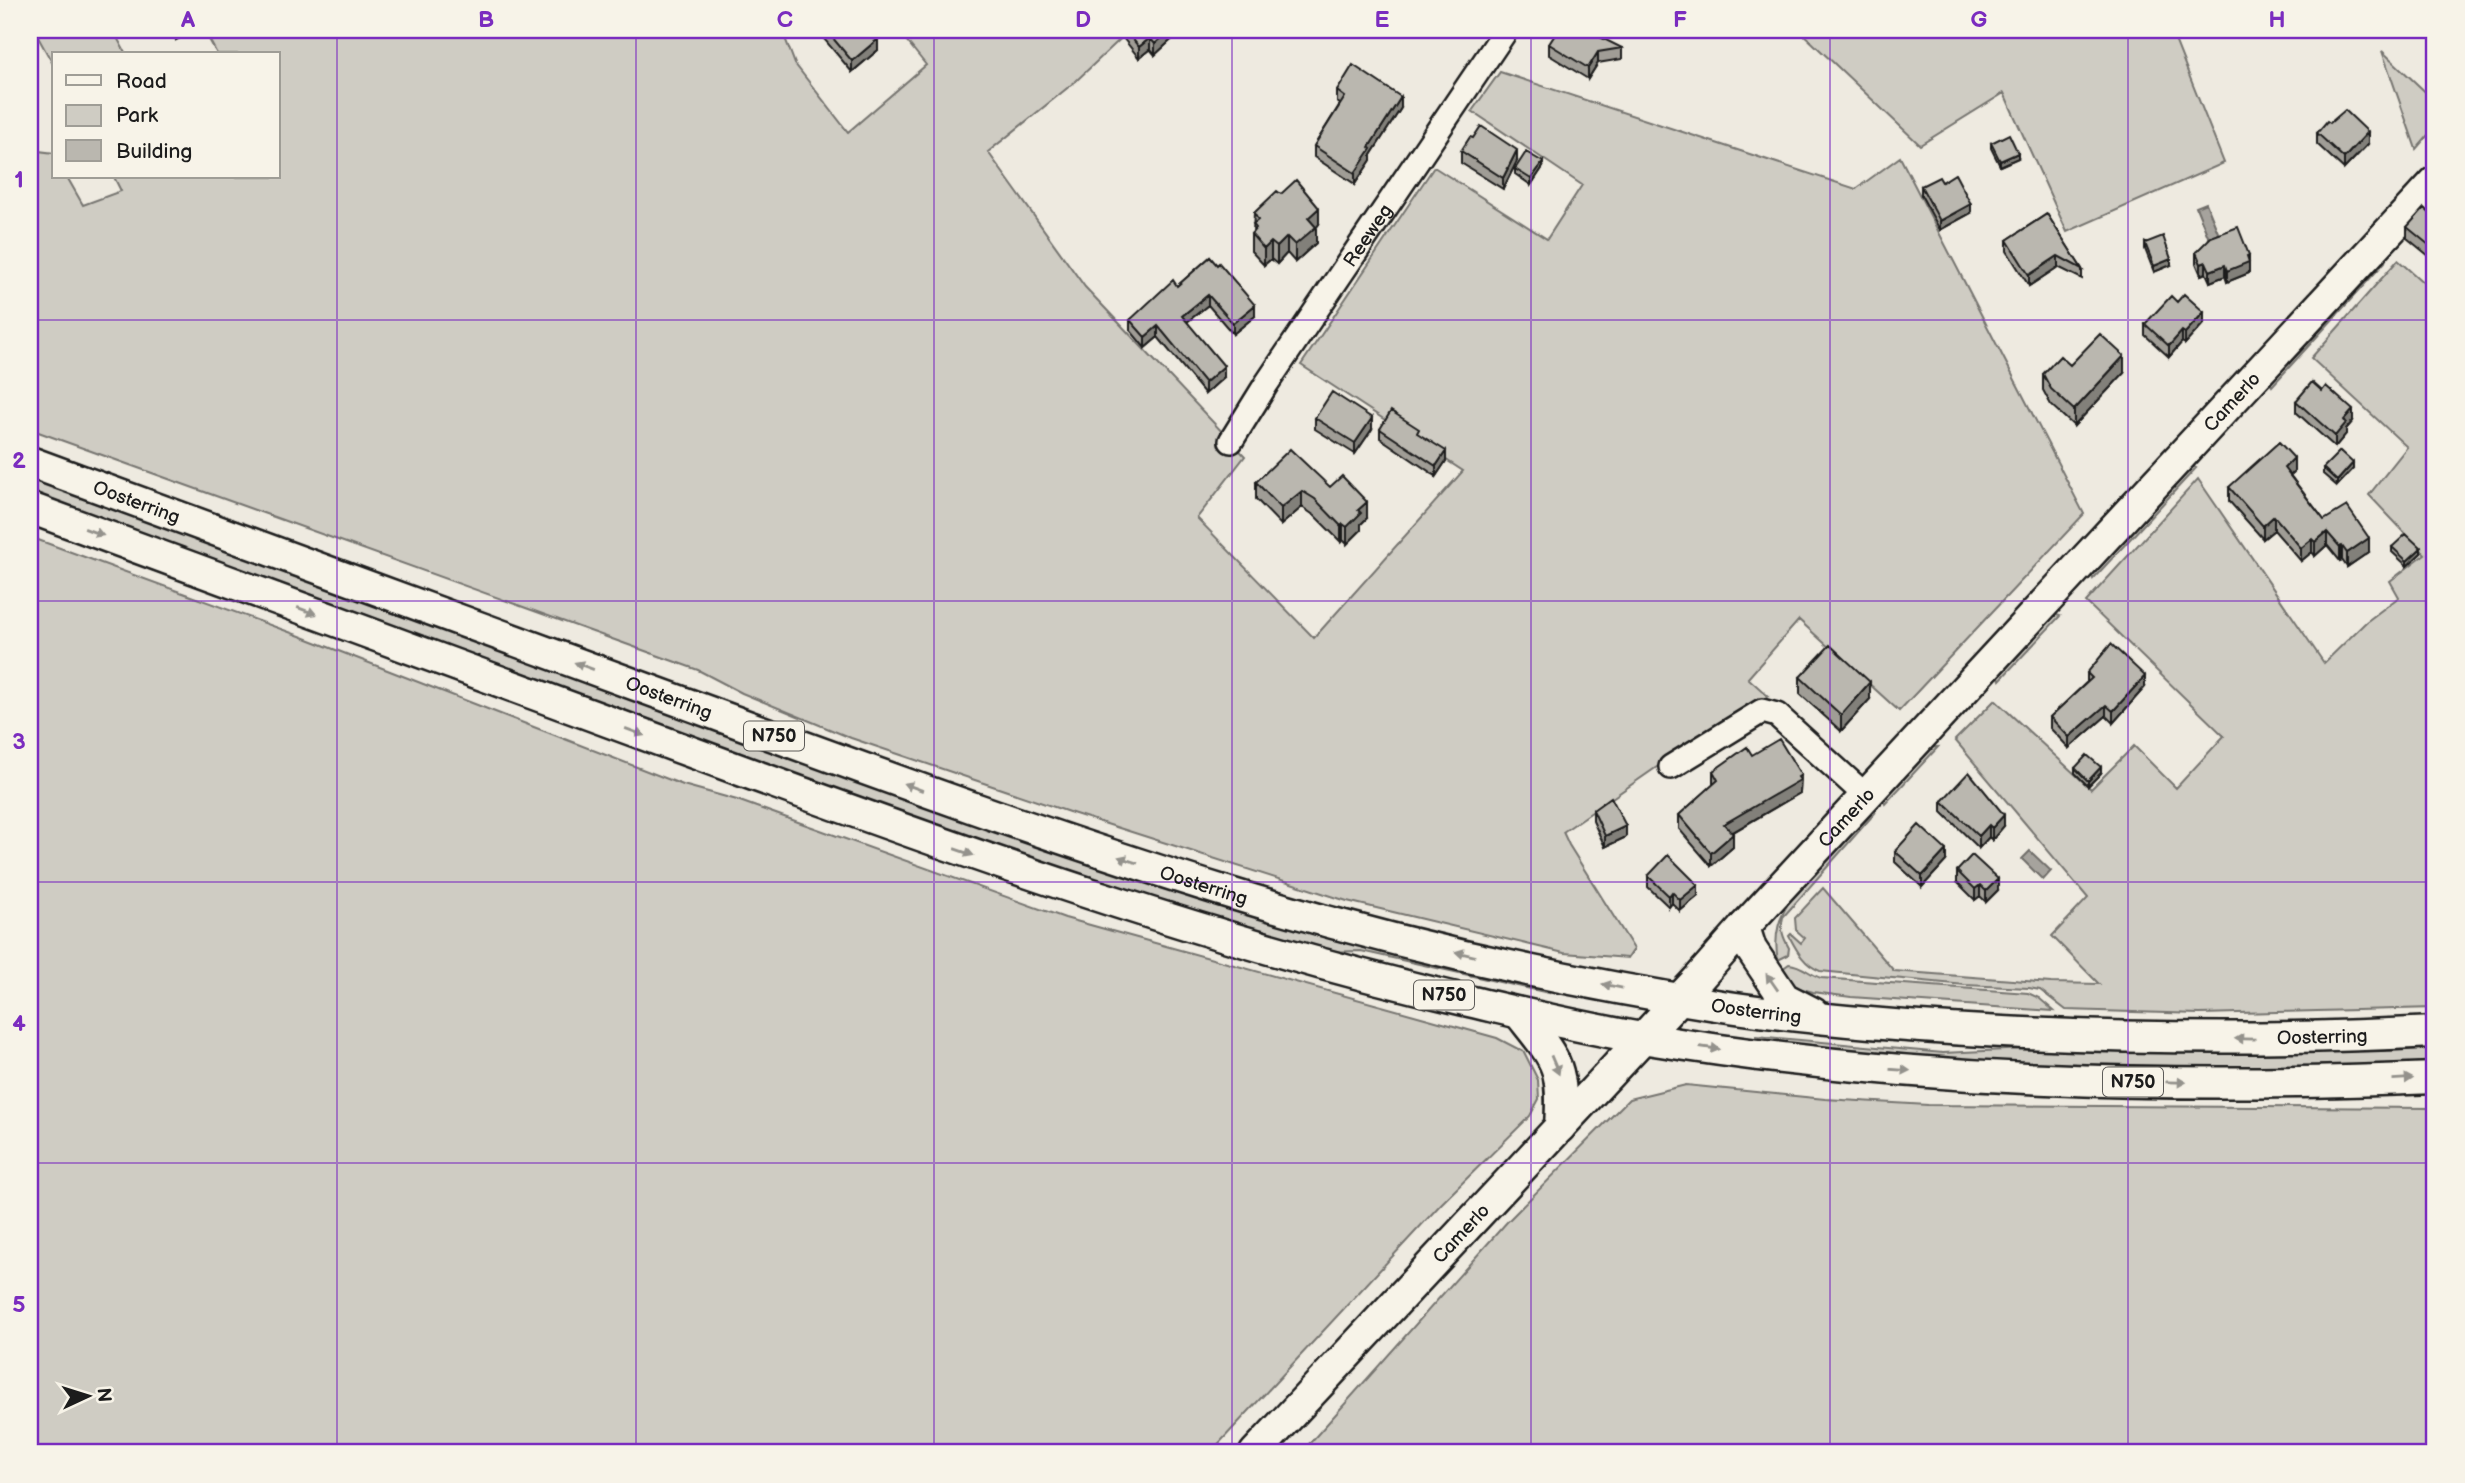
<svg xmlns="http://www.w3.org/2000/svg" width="2465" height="1483" viewBox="0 0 2465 1483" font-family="'Balsamiq Sans',sans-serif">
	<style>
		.green { fill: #cfccc3; stroke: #767470; stroke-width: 2 }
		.water { fill: #a6a39d; stroke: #6f6d69; stroke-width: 2 }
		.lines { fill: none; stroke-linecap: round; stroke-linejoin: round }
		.minor-casing { stroke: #1c1c1c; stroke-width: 28 }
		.major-casing { stroke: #1c1c1c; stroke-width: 35 }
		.minor { stroke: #f7f3e8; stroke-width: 23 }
		.major { stroke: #f7f3e8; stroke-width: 30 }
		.wall { fill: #a09d96; stroke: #1c1c1c; stroke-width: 2 }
		.shaded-wall { fill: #82807a; stroke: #1c1c1c; stroke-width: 2 }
		.building { fill: #bab7af; stroke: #1c1c1c; stroke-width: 2 }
		.oneway { fill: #94928c }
		.grid { fill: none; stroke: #7b2cbf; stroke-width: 2; stroke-opacity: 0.55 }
		.labels { text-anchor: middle; stroke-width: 5; stroke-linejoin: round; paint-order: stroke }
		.shield { fill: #f7f3e8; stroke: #5e5c59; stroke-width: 2 }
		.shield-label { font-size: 18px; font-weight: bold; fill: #1c1c1c }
		.street-label { font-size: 19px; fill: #1c1c1c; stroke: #f7f3e8 }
		.neatline { fill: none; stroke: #7b2cbf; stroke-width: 2.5 }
		.grid-label { font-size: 23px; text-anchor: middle; font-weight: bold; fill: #7b2cbf }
	</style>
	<rect width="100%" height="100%" fill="#eeeae0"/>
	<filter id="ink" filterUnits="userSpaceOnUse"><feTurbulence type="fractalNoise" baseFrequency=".0143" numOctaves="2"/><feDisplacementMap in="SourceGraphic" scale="14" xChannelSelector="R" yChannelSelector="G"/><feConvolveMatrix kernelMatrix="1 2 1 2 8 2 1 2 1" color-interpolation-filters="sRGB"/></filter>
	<g filter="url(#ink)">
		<!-- green -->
		<path class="green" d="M34,30H113L126,54H54V66Z
			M204,30H321L322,32L328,30H782L795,64L848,132L926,65L898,30H1130L1076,81L988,152L1085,287L1245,456L1197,518L1314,638L1463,471L1301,365L1434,167L1547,239L1582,185L1472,111L1500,72L1856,189L1900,157L2084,514L1899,711L1799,620L1748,678L1768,696L1680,751L1563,832L1569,845L1634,949L1628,958L1564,953L1347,901L1069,812L851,738L742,693L698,670L30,429V150L54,153V177H67L83,205L121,191L114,177H278V54H217Z
			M1799,30H2171L2224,163L2067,232L2004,93L1920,145Z
			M2382,51L2435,101V127L2416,149Z
			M2389,246L2385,262L2272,386L2269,381Z
			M2398,260L2435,293V1008L2200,1014L2066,1010L2040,990L2029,988L1965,985L1820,971C1804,965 1797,951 1789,936L1791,934L1801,943L1805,938L1796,930L1795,918L1823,888L1894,971L2051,983L2099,984L2052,936L2088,898L1955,740L1995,700L2091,789L2134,746L2176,788L2224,736L2086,602L2198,479L2324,663L2366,622L2399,597L2390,581L2425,554L2369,495L2407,447L2311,358Z
			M2190,465L2196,468L2093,579L2090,570Z
			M30,476L547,666L1550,986L1549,993L1361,951L1323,952L1055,870L30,494Z
			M30,537L300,636L683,785L737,800L1065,918L1497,1038L1524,1052L1538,1080L1539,1099L1530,1116L1441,1204L1210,1453H30Z
			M2049,613L2060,616L2000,680L1998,673Z
			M1938,747L1885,804L1881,794L1925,748Z
			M1869,811L1875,813L1783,917C1780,930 1783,937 1789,948L1788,955L1778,960C1773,935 1779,916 1794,894Z
			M1789,964C1802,965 1809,974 1821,978L2028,993L2039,998L2054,1011L1851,997L1813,992L1792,986L1782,969Z
			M1756,1036L1943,1053L2026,1049L2228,1054L2345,1051L2435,1045V1063C2292,1067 2148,1070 2005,1064C1922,1061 1839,1051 1756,1041Z
			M1686,1085L1825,1099L1928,1105L2435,1108V1453H1301L1507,1222L1629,1099Z"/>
		<!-- water -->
		<path class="water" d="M2206,203L2219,235L2209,239L2196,207Z
			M2030,851L2051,871L2043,880L2022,859Z"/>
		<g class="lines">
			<defs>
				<g id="minor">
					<path id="s1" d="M1231,441L1267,383L1506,30"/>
					<path d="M1671,767L1762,711L1777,715L1866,796"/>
				</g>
				<g id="major">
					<path id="s2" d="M30,462C257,546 485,629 712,713C885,777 1058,840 1233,894C1392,943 1559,980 1722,1006C1809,1019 1897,1026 1984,1031C2135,1039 2285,1040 2435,1032"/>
					<path d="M30,508C273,599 516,688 759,777C991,862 1223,944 1464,1000C1525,1014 1586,1029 1648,1039C1908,1082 2172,1089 2435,1078"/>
					<path d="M1744,927L1751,949L1784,998L1813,1013"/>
					<path d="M1519,1013C1557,1061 1564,1064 1560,1127"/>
					<path id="s3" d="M1255,1453L1699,978L1744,927L2435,182"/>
				</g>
			</defs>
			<!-- minor casing -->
			<use href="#minor" class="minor-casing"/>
			<!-- major casing -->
			<use href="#major" class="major-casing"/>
			<!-- minor -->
			<use href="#minor" class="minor"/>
			<!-- major -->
			<use href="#major" class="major"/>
		</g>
		<!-- wall -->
		<path class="wall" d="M170,30H194L176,40Z
			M824,30H871L878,50L852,72L824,39Z
			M1123,30H1182L1155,55L1150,49L1139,58L1123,38Z
			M1549,44L1622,48V59L1598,63L1588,79L1549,55Z
			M1337,91L1401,108L1371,155V160L1355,184L1314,157V146L1340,104L1337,102Z
			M2330,123L2368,144L2344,169L2317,144V133Z
			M1991,143L2018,158L2000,166L1991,148Z
			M1461,151L1517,161L1503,189L1461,163Z
			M1543,167L1531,185L1515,174V169Z
			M1921,186L1971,213L1940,230L1921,195Z
			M1254,213L1319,224L1316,228V243L1295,262L1287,253L1277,264L1271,259L1264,265L1251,251V234L1253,232Z
			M2047,214L2082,269V279L2058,267L2029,286L2007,251V240Z
			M2435,216V261L2407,238V227Z
			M2145,243L2171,265L2154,272L2145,249Z
			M2196,252L2249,266V273L2227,282L2225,276L2210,282L2206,273L2201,275L2196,263Z
			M1210,257L1255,316L1233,334L1208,305L1187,322L1224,377L1205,394L1158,337L1145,348L1130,330V320L1177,286Z
			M2177,302L2204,323L2185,344L2182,342L2169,357L2145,335V324Z
			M2070,365L2124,373L2074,426L2051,405L2043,390V374Z
			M2296,401L2353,421L2346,429V434L2335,447L2296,412Z
			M1315,418L1372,429L1355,454L1315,429Z
			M1380,429L1419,435L1446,461L1436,476L1380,438Z
			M2323,468L2353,469L2337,486L2323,474Z
			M2294,472L2290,475L2324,520L2369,552L2347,567L2342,560L2340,561L2327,545L2315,556L2312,552L2301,561L2274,530L2263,539L2229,501V487Z
			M1256,482L1330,487L1367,518L1361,524V530L1347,544L1343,540L1341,542L1315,516L1302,507L1281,525L1256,499Z
			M2392,547L2421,553L2407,566L2392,552Z
			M2087,673L2145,687L2113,723L2106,716L2069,748L2050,728V717L2087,682Z
			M1800,677L1870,699L1841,731L1800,694Z
			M1752,755L1801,775L1800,793L1732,833L1733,847L1711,866L1679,829V815L1713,785V771Z
			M2075,768L2101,773L2088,786L2075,773Z
			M1942,801L2004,826L1992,840L1989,837L1979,848L1942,812Z
			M1593,810L1626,837L1605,847L1593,821Z
			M1895,851L1946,861L1922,887L1895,862Z
			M1957,871L1998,890L1986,902L1980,896L1975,900L1957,882Z
			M1648,876L1698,896L1680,911L1672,903L1669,907L1648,887Z"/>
		<!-- shaded-wall -->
		<path class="shaded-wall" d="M176,30H194L176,40Z
			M1170,30H1182L1155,55V44Z
			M1150,38V49L1139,58V47Z
			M878,39V50L852,72V61Z
			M1598,52V63L1588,79V68Z
			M1401,97V108L1371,155V160L1355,184V173L1369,147Z
			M2368,132V144L2344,169V158Z
			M1517,150V161L1503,189V178Z
			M2018,153V158L2000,166V161Z
			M1543,162V167L1531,185V179Z
			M1971,204V213L1940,230V221Z
			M1319,208V224L1316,228V243L1295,262V245L1308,218Z
			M1287,237V253L1277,264V247Z
			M1271,242V259L1264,265V249Z
			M2249,255V273L2227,282V271L2247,256Z
			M2058,256V267L2029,286V275Z
			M2171,259V265L2154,272V266Z
			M2206,262V273L2201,275V264Z
			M2225,265V276L2210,282V271Z
			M1208,295V305L1182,326V316Z
			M1255,305V316L1233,334V323Z
			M2204,312V323L2185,344V333Z
			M1158,326V337L1145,348V337Z
			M2182,331V342L2169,357V346Z
			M2124,356V373L2074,426V410Z
			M1224,366V377L1205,394V383Z
			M2353,410V421L2346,429V434L2335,447V436L2344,420Z
			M1372,418V429L1355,454V443Z
			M1446,451V461L1436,476V466Z
			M2294,458V472L2284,481V468Z
			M2353,463V469L2337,486V481Z
			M1302,491V507L1281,525V508Z
			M1367,502V518L1361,524V530L1347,544V527L1358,510Z
			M2274,516V530L2263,539V526Z
			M1343,524V540L1341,542V526Z
			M2327,532V545L2315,556V542Z
			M2369,538V552L2347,567V553Z
			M2312,539V552L2301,561V548Z
			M2342,546V560L2340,561V547Z
			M2421,548V553L2407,566V561Z
			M2145,676V687L2113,723V711Z
			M1870,682V699L1841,731V715Z
			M2106,705V716L2069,748V737Z
			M2101,767V773L2088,786V781Z
			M1801,775L1800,793L1724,837V824Z
			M2004,815V826L1992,840V828Z
			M1989,825V837L1979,848V836Z
			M1626,826V837L1605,847V836Z
			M1733,834V847L1711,866V853Z
			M1946,850V861L1922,887V876Z
			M1998,879V890L1986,902V891Z
			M1698,885V896L1680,911V900Z
			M1980,885V896L1975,900V889Z
			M1672,892V903L1669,907V896Z"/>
		<!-- building -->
		<path class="building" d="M826,30H871L878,39L852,61Z
			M1125,30H1170L1155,44L1150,38L1139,47Z
			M1558,30H1586L1622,48L1598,52L1588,68L1549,44Z
			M1353,65L1401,97L1369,147L1371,149L1355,173L1314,146L1345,97L1337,91Z
			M2345,110L2368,132L2344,158L2317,133L2327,121L2330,123Z
			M1481,126L1517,150L1503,178L1461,151L1470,137L1473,138Z
			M2009,134L2018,153L2000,161L1991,143Z
			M1526,152L1543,162L1531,179L1515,169Z
			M1955,174L1971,204L1940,221L1921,186L1939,177L1942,182Z
			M1296,180L1319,208L1308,218L1316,227L1295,245L1287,237L1277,247L1271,242L1264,249L1251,234L1256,228L1253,224L1258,220L1254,213L1277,191L1281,194Z
			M2424,208L2434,217L2435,216V250L2407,227Z
			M2047,214L2082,269L2058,256L2029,275L2007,240Z
			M2238,227L2249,255L2247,256L2249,262L2227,271L2225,265L2210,271L2206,262L2201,264L2196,252L2211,237Z
			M2163,236L2171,259L2154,266L2145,243Z
			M1210,257L1217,265L1219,263L1255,305L1233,323L1208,295L1182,316L1224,366L1205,383L1158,326L1145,337L1130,320L1173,280L1177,286Z
			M2184,294L2204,312L2185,333L2182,331L2169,346L2145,324L2171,296L2177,302Z
			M2100,334L2124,356L2074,410L2051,389L2043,374L2060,356L2070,365Z
			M2312,382L2322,391L2326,386L2353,410L2344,420L2346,423L2335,436L2296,401Z
			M1332,392L1372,418L1355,443L1315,418Z
			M1391,411L1419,429L1417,433L1446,451L1436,466L1380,429Z
			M2279,442L2294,458L2284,468L2324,520L2347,506L2369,538L2347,553L2342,546L2340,547L2327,532L2315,542L2312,539L2301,548L2274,516L2263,526L2229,487Z
			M1290,449L1330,487L1342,476L1367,502L1358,510L1361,513L1347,527L1343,524L1341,526L1315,499L1302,491L1281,508L1256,482Z
			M2340,451L2353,463L2337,481L2323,468Z
			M2406,534L2421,548L2407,561L2392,547Z
			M2111,644L2145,676L2113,711L2106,705L2069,737L2050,717L2092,678L2087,673Z
			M1830,645L1870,682L1841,715L1800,677Z
			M1779,739L1801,775L1798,777L1800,780L1724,824L1733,834L1711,853L1679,815L1718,780L1713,771L1747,747L1752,755Z
			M2087,755L2101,767L2088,781L2075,768Z
			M1969,772L2004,815L1992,828L1989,825L1979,836L1942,801Z
			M1611,797L1626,826L1605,836L1593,810Z
			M1919,825L1946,850L1922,876L1895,851Z
			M1668,855L1698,885L1680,900L1672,892L1669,896L1648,876Z
			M1972,855L1998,879L1986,891L1980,885L1975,889L1957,871Z"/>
		<!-- one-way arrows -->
		<defs><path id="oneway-solid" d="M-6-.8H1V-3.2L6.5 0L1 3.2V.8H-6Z" transform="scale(1.75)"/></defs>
		<g class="oneway">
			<use href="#oneway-solid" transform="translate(94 532) rotate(20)"/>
			<use href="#oneway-solid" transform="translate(307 611) rotate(20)"/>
			<use href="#oneway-solid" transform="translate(584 666) rotate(-160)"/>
			<use href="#oneway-solid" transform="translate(635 732) rotate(20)"/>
			<use href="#oneway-solid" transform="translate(913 787) rotate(-160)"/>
			<use href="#oneway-solid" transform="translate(964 852) rotate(19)"/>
			<use href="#oneway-solid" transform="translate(1128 860) rotate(-162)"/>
			<use href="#oneway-solid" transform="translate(1465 954) rotate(-167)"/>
			<use href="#oneway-solid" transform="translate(1772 982) rotate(-125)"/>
			<use href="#oneway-solid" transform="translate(1612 986) rotate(-169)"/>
			<use href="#oneway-solid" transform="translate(2245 1039) rotate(-179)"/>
			<use href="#oneway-solid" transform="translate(1710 1048) rotate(8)"/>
			<use href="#oneway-solid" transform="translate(1555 1065) rotate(67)"/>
			<use href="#oneway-solid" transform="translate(1900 1070) rotate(4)"/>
			<use href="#oneway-solid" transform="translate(2403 1079) rotate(-3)"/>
			<use href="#oneway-solid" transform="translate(2176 1082) rotate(1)"/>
		</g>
	</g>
	<!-- grid -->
	<path class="grid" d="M337,30V1453M636,30V1453M934,30V1453M1232,30V1453M1531,30V1453M1830,30V1453M2128,30V1453M30,320H2435M30,601H2435M30,882H2435M30,1163H2435"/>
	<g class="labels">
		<!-- shield labels -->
		<g class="shield">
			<rect x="744" y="721.5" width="60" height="29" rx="5"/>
			<rect x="1414" y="980.5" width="60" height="29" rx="5"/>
			<rect x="2103" y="1067.5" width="60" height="29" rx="5"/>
		</g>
		<g class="shield-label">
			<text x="774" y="742">N750</text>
			<text x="1444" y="1001">N750</text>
			<text x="2133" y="1088">N750</text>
		</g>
		<!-- street labels -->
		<g class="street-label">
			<text dy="7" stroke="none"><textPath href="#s1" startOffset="247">Reeweg</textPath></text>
			<text dy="7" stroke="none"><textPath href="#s3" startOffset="1435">Camerlo</textPath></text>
			<text dy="7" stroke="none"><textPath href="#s2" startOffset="114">Oosterring</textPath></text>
			<text dy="7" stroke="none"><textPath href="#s2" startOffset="681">Oosterring</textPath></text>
			<text dy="7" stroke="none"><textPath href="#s3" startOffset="868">Camerlo</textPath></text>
			<text dy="7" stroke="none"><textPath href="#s2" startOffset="1248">Oosterring</textPath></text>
			<text dy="7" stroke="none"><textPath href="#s2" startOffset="1815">Oosterring</textPath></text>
			<text dy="7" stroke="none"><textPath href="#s2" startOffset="2382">Oosterring</textPath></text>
			<text dy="7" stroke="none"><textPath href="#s3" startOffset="301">Camerlo</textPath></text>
		</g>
	</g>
	<!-- margin -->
	<rect width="2465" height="1483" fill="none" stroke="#f7f3e8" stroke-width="77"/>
	<!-- legend -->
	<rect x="52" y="52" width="228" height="126" fill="#f7f3e8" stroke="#9f9d96" stroke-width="2"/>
	<rect x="66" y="75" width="35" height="10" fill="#f7f3e8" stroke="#9f9d96" stroke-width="2"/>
	<text x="116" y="88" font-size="21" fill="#1c1c1c">Road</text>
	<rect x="66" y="105" width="35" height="21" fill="#cfccc3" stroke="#9f9d96" stroke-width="2"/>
	<text x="116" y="122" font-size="21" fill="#1c1c1c">Park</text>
	<rect x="66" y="140" width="35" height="21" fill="#bab7af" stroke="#9f9d96" stroke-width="2"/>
	<text x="116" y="158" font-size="21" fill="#1c1c1c">Building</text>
	<!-- north arrow -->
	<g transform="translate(88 1396) rotate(86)" stroke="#f7f3e8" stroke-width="5" paint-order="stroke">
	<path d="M0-5L12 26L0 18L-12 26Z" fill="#1c1c1c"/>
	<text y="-10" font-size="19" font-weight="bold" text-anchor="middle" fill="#1c1c1c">N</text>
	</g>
	<rect x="38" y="38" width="2388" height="1406" class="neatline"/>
	<g class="grid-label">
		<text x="188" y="27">A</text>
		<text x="486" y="27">B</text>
		<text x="785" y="27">C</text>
		<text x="1083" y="27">D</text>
		<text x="1382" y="27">E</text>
		<text x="1680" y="27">F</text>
		<text x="1979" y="27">G</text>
		<text x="2277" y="27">H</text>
		<text x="19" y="187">1</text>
		<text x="19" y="468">2</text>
		<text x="19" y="749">3</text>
		<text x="19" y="1031">4</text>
		<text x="19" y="1312">5</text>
	</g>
</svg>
